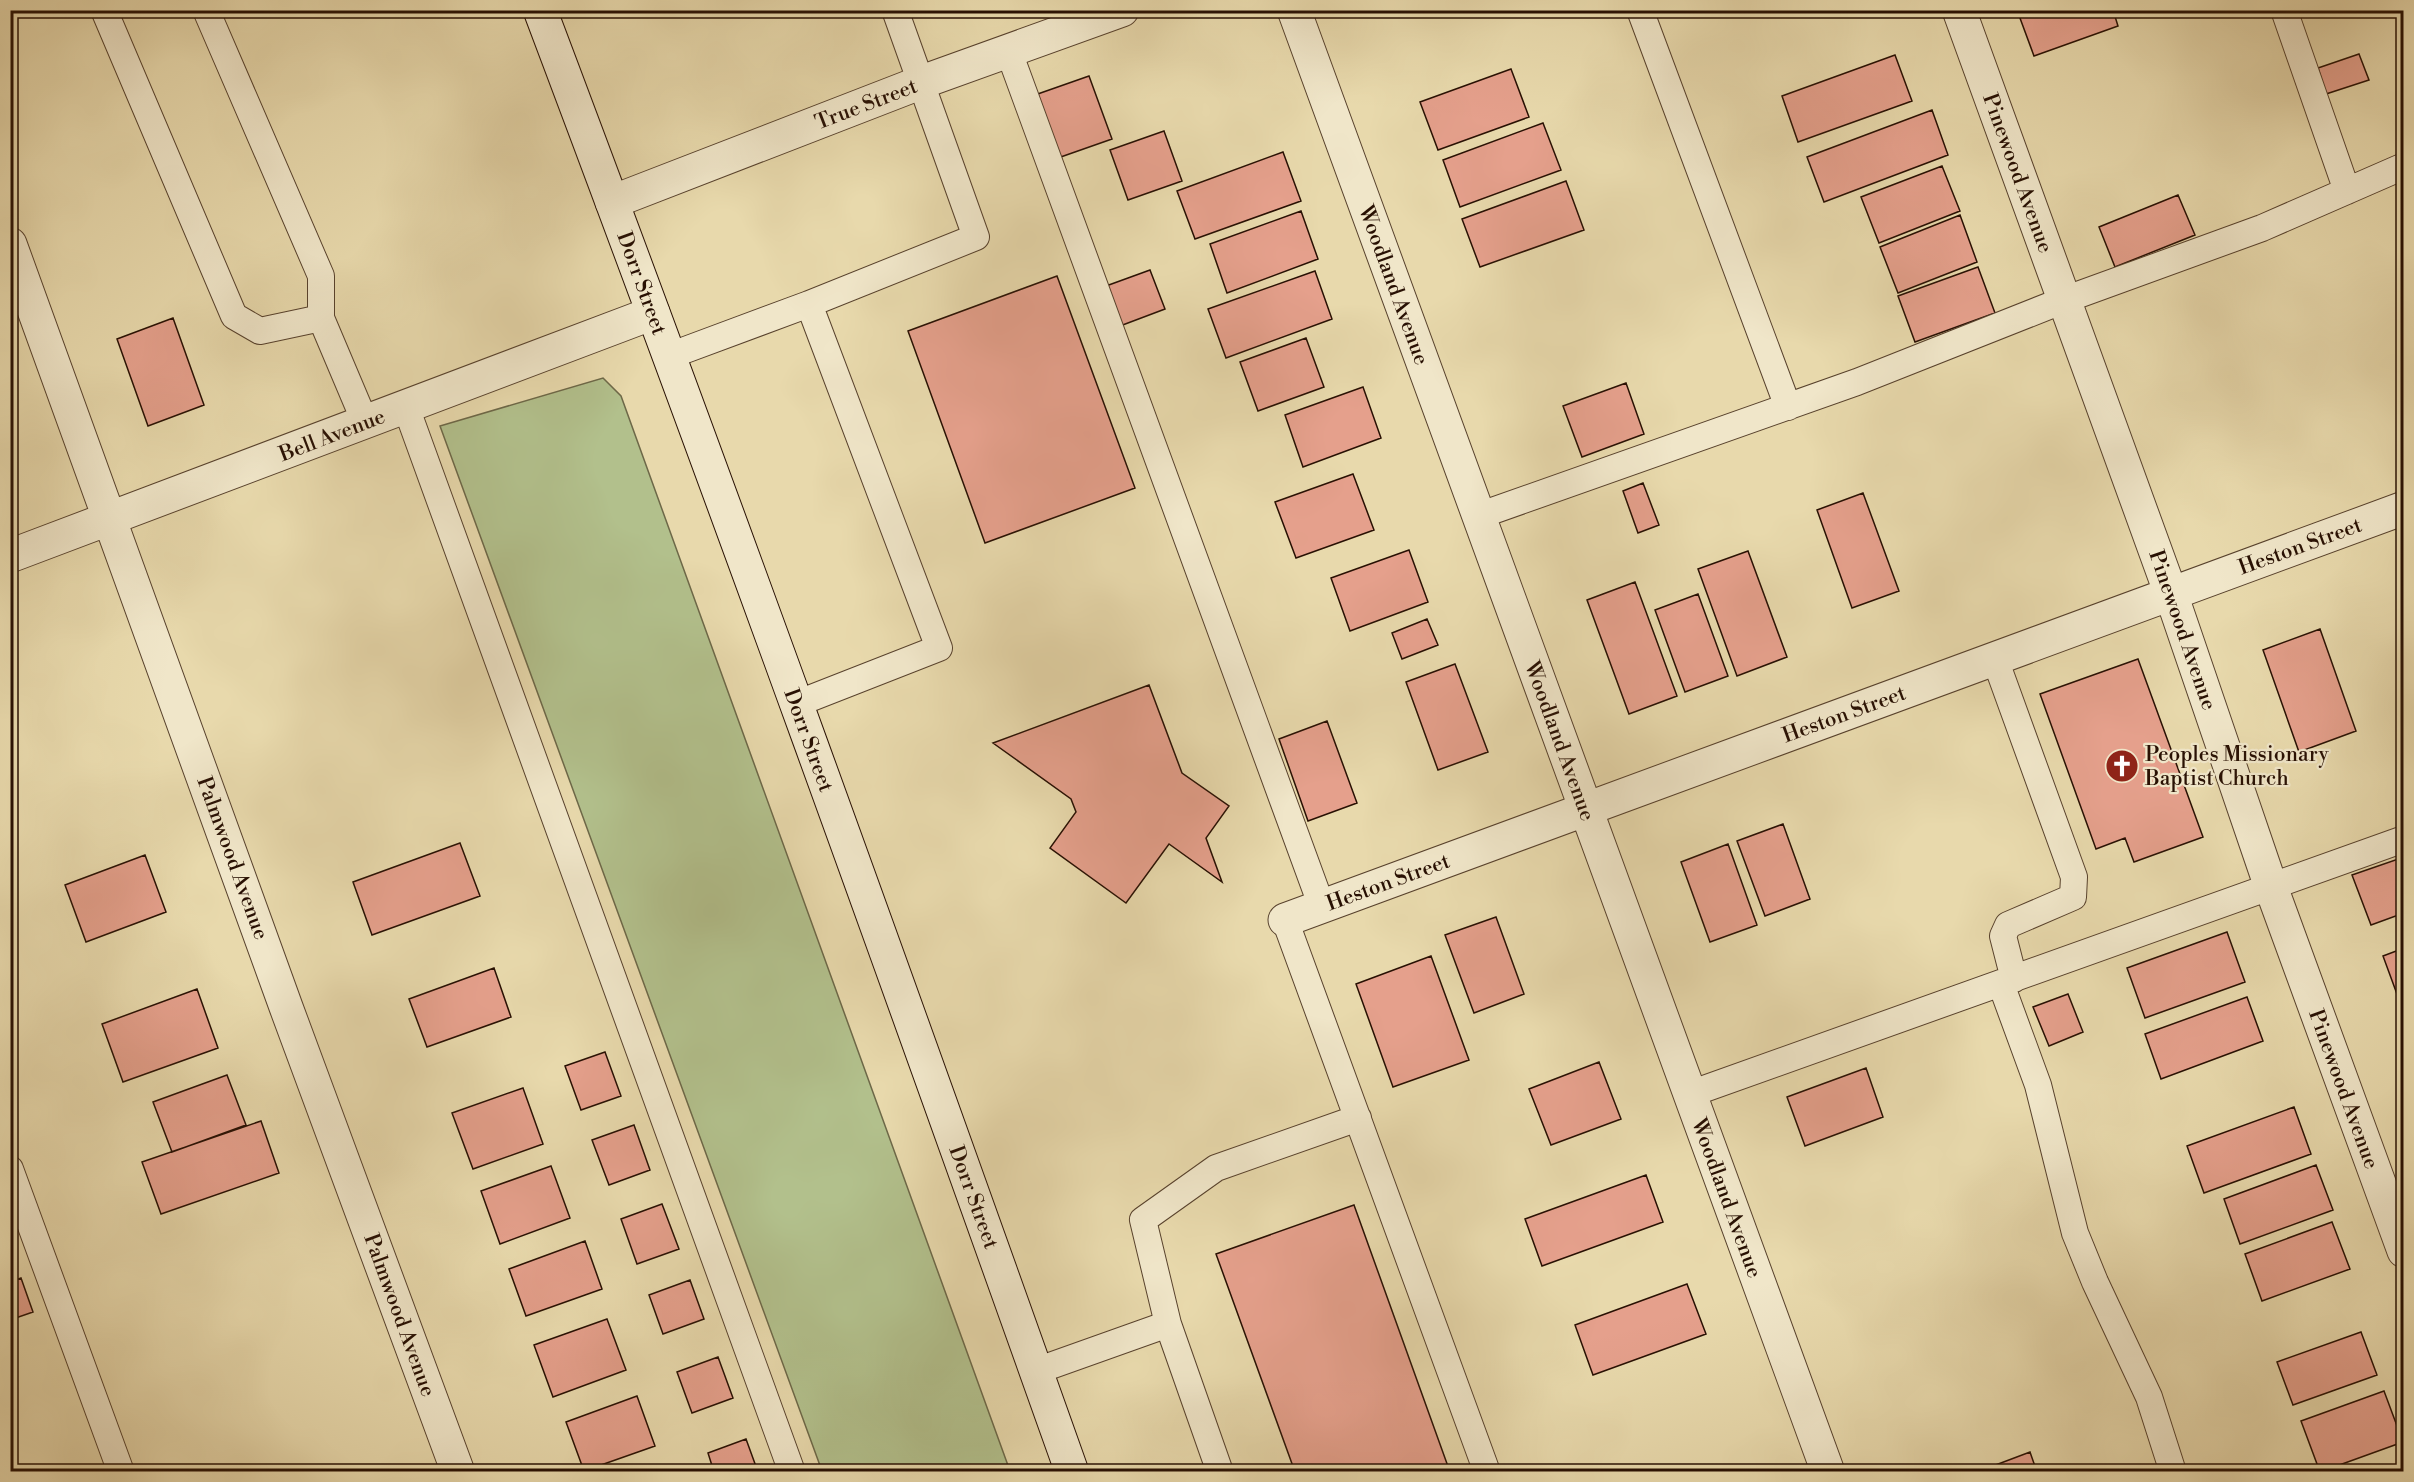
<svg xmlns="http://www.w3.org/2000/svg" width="2414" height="1482" viewBox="0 0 2414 1482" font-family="'Libre Bodoni',serif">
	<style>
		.green { fill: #b2c08c; stroke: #6d6848; stroke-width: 1.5 }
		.building { fill: #e5a08c; stroke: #281003; stroke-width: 1.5 }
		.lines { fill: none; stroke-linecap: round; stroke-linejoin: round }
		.lane-casing { stroke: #58422d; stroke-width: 28 }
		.street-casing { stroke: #58422d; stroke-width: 35 }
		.secondary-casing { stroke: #281003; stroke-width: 35 }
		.lane { stroke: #f0e6c9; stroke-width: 26 }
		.street { stroke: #f0e6c9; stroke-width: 33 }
		.secondary { stroke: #f0e6c9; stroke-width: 33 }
		.labels { text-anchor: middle; stroke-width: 4.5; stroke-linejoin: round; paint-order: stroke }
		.street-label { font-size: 21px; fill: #281003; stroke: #f0e6c9 }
		.poi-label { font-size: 21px; fill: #281003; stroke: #f0e6c9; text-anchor: start }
	</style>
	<rect width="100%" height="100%" fill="#e8d9ac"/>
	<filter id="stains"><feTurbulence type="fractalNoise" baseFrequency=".00333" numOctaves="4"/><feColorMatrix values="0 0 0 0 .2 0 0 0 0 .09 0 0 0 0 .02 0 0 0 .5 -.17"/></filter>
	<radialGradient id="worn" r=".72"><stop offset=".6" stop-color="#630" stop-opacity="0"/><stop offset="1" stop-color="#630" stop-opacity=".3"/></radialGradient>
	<!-- green -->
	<path class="green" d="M603,378L621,396L1010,1471H822L440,426Z"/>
	<!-- building -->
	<path class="building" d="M2017,10H2113L2118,26L2034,56Z
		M2359,54L2369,80L2326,94L2318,68Z
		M1895,55L1912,101L1798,142L1782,96Z
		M1511,69L1529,117L1438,150L1420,102Z
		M1089,76L1112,139L1055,159L1032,96Z
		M1932,110L1948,155L1824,202L1807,157Z
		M1543,123L1561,170L1460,207L1443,160Z
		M1164,131L1182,181L1128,200L1110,150Z
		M1283,152L1301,201L1195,239L1177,191Z
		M1942,166L1960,211L1879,243L1861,197Z
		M1566,181L1584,230L1480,267L1462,219Z
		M2178,195L2195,235L2115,267L2099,227Z
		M1301,211L1318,259L1227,293L1210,244Z
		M1960,215L1977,262L1898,293L1880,247Z
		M1978,267L1995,313L1915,342L1898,296Z
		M1150,270L1165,309L1120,326L1106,286Z
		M1315,271L1332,319L1226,358L1208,309Z
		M1057,276L1135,488L985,543L908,331Z
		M173,318L204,405L148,426L117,339Z
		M1306,338L1324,387L1258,411L1240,362Z
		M1626,383L1644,434L1582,457L1563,406Z
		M1363,387L1381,438L1303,467L1285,415Z
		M1353,474L1374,530L1296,558L1275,502Z
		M1643,483L1659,525L1638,533L1623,491Z
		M1863,493L1899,591L1852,608L1817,510Z
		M1409,550L1428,602L1350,631L1331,578Z
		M1748,551L1787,657L1737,676L1698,569Z
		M1635,582L1677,696L1629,714L1587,600Z
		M1698,594L1728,676L1685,692L1655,610Z
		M1427,619L1438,645L1402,659L1392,633Z
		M2320,629L2356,731L2299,752L2263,650Z
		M2138,659L2203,837L2134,862L2125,838L2096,849L2040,694Z
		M1455,664L1488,752L1438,770L1406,682Z
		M1149,685L1182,773L1229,806L1206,838L1222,882L1169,844L1126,903L1050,848L1076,812L1071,799L993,743Z
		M1327,721L1357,803L1308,821L1279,739Z
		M1783,824L1810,899L1765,916L1737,841Z
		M460,843L480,896L372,935L353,882Z
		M1728,844L1757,925L1710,942L1681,862Z
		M145,855L166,912L86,942L65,885Z
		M2404,857V913L2371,925L2352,875Z
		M1496,917L1524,994L1474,1013L1445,935Z
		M2227,932L2245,982L2145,1018L2127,968Z
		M2404,948V1004L2401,1005L2383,956Z
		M1431,956L1469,1060L1393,1087L1356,984Z
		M494,968L511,1017L427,1047L409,999Z
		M197,989L218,1048L123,1082L102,1024Z
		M2068,994L2083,1032L2049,1046L2033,1007Z
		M2247,997L2263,1041L2161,1079L2145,1034Z
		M605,1052L621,1096L581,1110L565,1066Z
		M1599,1062L1621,1119L1551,1145L1529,1089Z
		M1866,1068L1883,1117L1805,1146L1787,1097Z
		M227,1075L246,1125L172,1152L153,1102Z
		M523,1088L543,1144L473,1169L452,1113Z
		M2294,1107L2311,1154L2204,1193L2187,1146Z
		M261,1121L279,1173L161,1214L142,1162Z
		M634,1125L650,1170L609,1185L592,1140Z
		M2316,1165L2333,1210L2240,1244L2224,1199Z
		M551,1166L570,1218L500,1244L481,1191Z
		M1646,1175L1663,1222L1542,1266L1525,1219Z
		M662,1204L679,1249L637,1264L621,1219Z
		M1354,1205L1450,1472H1295L1216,1254Z
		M2332,1222L2350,1269L2262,1301L2245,1254Z
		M585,1241L602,1289L526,1316L509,1269Z
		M21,1278L33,1312L10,1320V1282Z
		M690,1280L704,1319L663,1334L649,1295Z
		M1687,1284L1706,1334L1593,1375L1575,1325Z
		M607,1319L626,1370L553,1397L534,1345Z
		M2361,1332L2377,1375L2293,1405L2277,1362Z
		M718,1357L733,1398L692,1413L677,1372Z
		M2384,1391L2403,1442L2320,1472L2301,1421Z
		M637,1396L655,1446L584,1471L566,1422Z
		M746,1439L758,1472H714L708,1453Z
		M2030,1452L2037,1472H1977Z"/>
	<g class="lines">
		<defs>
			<path id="lane" d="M104,10L234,316L260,331L321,318
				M206,10L321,276V318L365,422
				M1640,10L1788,407
				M2284,10L2347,191
				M1009,52L1322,907
				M669,356L809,304
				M406,407L792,1472
				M1478,516L1857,382L2064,300L2262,228L2404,166
				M1995,659L2074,877L2073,897L2008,925L2003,936L2014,979
				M796,704L939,648L809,304L976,237L895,10
				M1285,920L1487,1472
				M2001,984L2038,1085L2075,1233L2095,1282L2149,1397L2173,1472
				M1690,1094L2404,839
				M10,1169L121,1472
				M1168,1324L1143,1220L1216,1168L1358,1118
				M1036,1371L1168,1324L1220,1472"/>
			<path id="street" d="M1294,10L1828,1472
				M1959,10L2171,594L2271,887L2404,1251
				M612,202L922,82L1122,10
				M10,244L286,1007L458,1472
				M10,556L653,313
				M1285,920L2404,508"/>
			<path id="secondary" d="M540,10C723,495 898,983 1072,1472"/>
		</defs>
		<!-- lane casing -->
		<use href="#lane" class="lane-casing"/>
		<!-- street casing -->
		<use href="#street" class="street-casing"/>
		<!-- secondary casing -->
		<use href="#secondary" class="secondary-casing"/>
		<!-- lane -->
		<use href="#lane" class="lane"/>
		<!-- street -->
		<use href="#street" class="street"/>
		<!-- secondary -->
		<use href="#secondary" class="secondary"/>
	</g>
	<!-- icons -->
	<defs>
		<symbol id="church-disc" viewBox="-11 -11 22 22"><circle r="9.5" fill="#8f2418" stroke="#f0e6c9"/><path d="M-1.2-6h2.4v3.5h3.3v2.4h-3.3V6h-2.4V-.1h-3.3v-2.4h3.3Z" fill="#fff"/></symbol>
	</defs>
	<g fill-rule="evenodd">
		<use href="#church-disc" x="2103" y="747" width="38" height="38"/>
	</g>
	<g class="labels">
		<!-- street labels -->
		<g class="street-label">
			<text transform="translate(866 104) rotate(-21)" y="7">True Street</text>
			<text transform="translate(2018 173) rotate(70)" y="7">Pinewood Avenue</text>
			<text transform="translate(642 283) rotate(70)" y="7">Dorr Street</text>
			<text transform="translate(1394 285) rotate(70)" y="7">Woodland Avenue</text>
			<text transform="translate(332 435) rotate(-21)" y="7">Bell Avenue</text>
			<text transform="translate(2300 546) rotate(-20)" y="7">Heston Street</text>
			<text transform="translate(2183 630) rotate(71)" y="7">Pinewood Avenue</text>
			<text transform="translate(1844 714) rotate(-20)" y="7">Heston Street</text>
			<text transform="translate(809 740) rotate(70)" y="7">Dorr Street</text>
			<text transform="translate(1560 741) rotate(70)" y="7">Woodland Avenue</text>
			<text transform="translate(233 858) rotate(70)" y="7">Palmwood Avenue</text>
			<text transform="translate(1388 882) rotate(-20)" y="7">Heston Street</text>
			<text transform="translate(2344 1089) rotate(70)" y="7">Pinewood Avenue</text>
			<text transform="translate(974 1197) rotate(70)" y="7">Dorr Street</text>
			<text transform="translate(1727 1198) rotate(70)" y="7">Woodland Avenue</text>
			<text transform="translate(400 1315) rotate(70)" y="7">Palmwood Avenue</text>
		</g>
		<!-- poi labels -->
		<g class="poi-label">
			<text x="2145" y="761">Peoples Missionary<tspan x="2145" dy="24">Baptist Church</tspan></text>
		</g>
	</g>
	<!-- margin -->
	<rect width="2414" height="1482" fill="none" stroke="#e8d9ac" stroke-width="36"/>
	<rect x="12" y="12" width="2390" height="1458" fill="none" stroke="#281003" stroke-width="3"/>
	<rect x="18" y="18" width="2378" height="1446" fill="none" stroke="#281003" stroke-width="1.5"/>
	<rect width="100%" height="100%" filter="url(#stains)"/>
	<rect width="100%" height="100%" fill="url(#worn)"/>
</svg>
